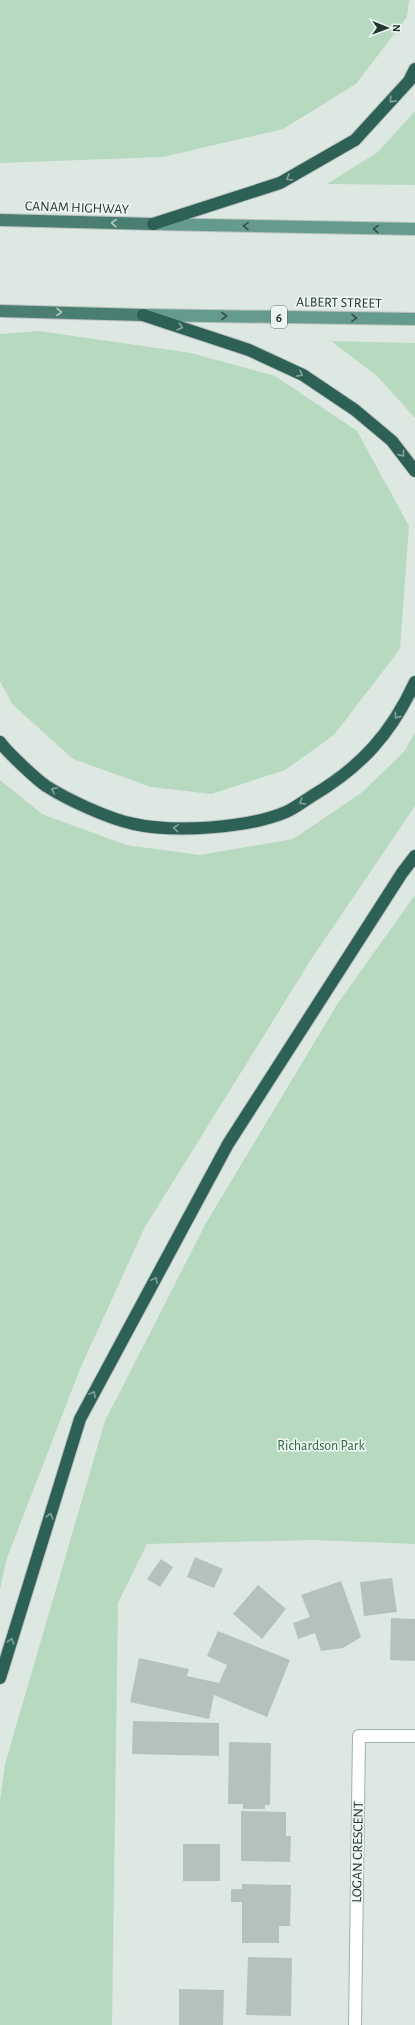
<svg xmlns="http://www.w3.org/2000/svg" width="415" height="2025" viewBox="0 0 415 2025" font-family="'Alegreya Sans',sans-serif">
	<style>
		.green { fill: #b7d9bf }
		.building { fill: #b3c3bc }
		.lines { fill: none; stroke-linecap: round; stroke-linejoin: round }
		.minor-casing { stroke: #a1afaa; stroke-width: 14 }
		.primary-casing { stroke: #bcc3c1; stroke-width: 14 }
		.trunk-casing { stroke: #bcc3c1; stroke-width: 14 }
		.motorway-casing { stroke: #bcc3c1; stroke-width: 14 }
		.minor { stroke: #fff; stroke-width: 12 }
		.primary { stroke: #659b8c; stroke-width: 12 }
		.trunk { stroke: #4a7e70; stroke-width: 12 }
		.motorway { stroke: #2e6155; stroke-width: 12 }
		.oneway { stroke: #84a49b }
		.oneway2 { stroke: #b5cbc4 }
		.oneway3 { stroke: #315047 }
		.labels { text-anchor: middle; stroke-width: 3.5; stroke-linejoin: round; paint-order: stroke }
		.shield { fill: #eef5f1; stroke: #5e706a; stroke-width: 1 }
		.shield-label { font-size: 13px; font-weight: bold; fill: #203730 }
		.street-label { font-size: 14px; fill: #203730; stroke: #eef5f1 }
		.park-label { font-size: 14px; fill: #2d6b43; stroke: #eef5f1 }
	</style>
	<rect width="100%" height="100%" fill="#dee8e3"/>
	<!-- green -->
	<path class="green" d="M0,0H409L407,17L356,84L283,129L163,157L0,163Z
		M415,111V185L327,184L378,152Z
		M39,331L191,353L275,376L357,431L409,526L400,649L334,735L285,770L211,794L151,787L73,759L12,704L0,681V334Z
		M331,341L415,343V418L377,376Z
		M415,732V806L312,958L145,1227L80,1369L7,1558L0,1589V780L42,814L126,845L200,855L293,839L361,793L404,752Z
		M415,895V1544L313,1540L147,1544L118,1603L112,2025H0V1800L5,1764L105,1421L206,1223L338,1003Z"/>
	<!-- building -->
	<path class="building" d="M195,1557L223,1569L214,1588L187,1577Z
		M161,1559L173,1567L160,1587L147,1579Z
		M392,1578L397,1612L364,1616L360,1582Z
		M341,1581L361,1637L343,1648L321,1651L315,1633L298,1639L293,1623L310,1617L301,1595Z
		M258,1585L286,1609L262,1639L233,1614Z
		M391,1618L415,1619V1661L390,1660Z
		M218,1631L290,1660L267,1717L214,1695L209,1719L130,1702L139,1658L189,1669L187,1676L219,1683L227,1665L207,1656Z
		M133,1721L219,1723V1756L132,1754Z
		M229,1742L271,1743L270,1805H265V1809H243V1804H228Z
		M241,1811L286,1812V1836H291L290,1862L241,1861Z
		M183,1844H220V1881H183Z
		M242,1884L291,1885L290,1926H279V1943H242V1902H231V1889H242Z
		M248,1957L292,1958L291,2016L246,2015Z
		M179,1989L224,1990L223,2025H179Z"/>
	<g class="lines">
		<defs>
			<path id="minor" d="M355,2025L359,1736H415"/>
			<path id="primary" d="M154,224L415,229
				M146,315L415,319"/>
			<path id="trunk" d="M0,220L153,224
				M0,311L143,315"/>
			<path id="motorway" d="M153,224L280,183L355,140L409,81L415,69
				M143,315L249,350L303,375L355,410L392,441L415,471
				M0,742C7,752 36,779 46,786C68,800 109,819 134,824C175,833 248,828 286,812C295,808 304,801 312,796C361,767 391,734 415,682
				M0,1678L80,1419L228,1144L402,873L415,856"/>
		</defs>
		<!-- minor casing -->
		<use href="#minor" class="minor-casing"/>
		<!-- primary casing -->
		<use href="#primary" class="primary-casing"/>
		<!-- trunk casing -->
		<use href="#trunk" class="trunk-casing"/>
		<!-- motorway casing -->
		<use href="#motorway" class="motorway-casing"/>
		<!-- minor -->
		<use href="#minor" class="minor"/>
		<!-- primary -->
		<use href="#primary" class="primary"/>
		<!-- trunk -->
		<use href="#trunk" class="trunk"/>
		<!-- motorway -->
		<use href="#motorway" class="motorway"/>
	</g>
	<!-- one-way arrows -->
	<defs><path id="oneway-chevron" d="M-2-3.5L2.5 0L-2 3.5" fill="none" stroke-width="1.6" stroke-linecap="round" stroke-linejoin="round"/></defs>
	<g class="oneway">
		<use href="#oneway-chevron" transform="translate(392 100) rotate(132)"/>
		<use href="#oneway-chevron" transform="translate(289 178) rotate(150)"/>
		<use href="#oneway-chevron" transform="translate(180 327) rotate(18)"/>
		<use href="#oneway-chevron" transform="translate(300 374) rotate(28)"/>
		<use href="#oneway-chevron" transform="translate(402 454) rotate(51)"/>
		<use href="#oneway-chevron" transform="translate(397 716) rotate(125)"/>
		<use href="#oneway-chevron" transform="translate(54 790) rotate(-153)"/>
		<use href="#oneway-chevron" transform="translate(302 802) rotate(149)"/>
		<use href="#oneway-chevron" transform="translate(176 828) rotate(-175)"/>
		<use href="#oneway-chevron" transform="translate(155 1280) rotate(-62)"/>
		<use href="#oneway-chevron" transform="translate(93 1394) rotate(-62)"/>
		<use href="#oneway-chevron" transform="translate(50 1516) rotate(-73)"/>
		<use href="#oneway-chevron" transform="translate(11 1641) rotate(-73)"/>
	</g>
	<g class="oneway2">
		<use href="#oneway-chevron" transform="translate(114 223) rotate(-178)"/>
		<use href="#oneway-chevron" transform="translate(59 312) rotate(2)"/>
	</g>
	<g class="oneway3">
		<use href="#oneway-chevron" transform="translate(246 226) rotate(-179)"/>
		<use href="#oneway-chevron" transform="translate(376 229) rotate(-179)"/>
		<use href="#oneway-chevron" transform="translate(224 316) rotate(1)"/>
		<use href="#oneway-chevron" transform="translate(354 318) rotate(1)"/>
	</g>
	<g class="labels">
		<!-- shield labels -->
		<rect class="shield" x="271" y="306" width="16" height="22" rx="3"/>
		<g class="shield-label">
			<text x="279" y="322">6</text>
		</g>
		<!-- street labels -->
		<g class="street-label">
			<text transform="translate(77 207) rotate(2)" y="5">CANAM HIGHWAY</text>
			<text transform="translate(339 302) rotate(1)" y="5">ALBERT STREET</text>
			<text transform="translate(357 1852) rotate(-89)" y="5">LOGAN CRESCENT</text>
		</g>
		<!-- park labels -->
		<g class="park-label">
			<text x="321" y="1450">Richardson Park</text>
		</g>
	</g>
	<!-- north arrow -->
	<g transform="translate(387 28) rotate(91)" stroke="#eef5f1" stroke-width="3" paint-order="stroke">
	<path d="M0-3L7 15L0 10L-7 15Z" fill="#203730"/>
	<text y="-6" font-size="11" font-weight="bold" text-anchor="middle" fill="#203730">N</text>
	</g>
</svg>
